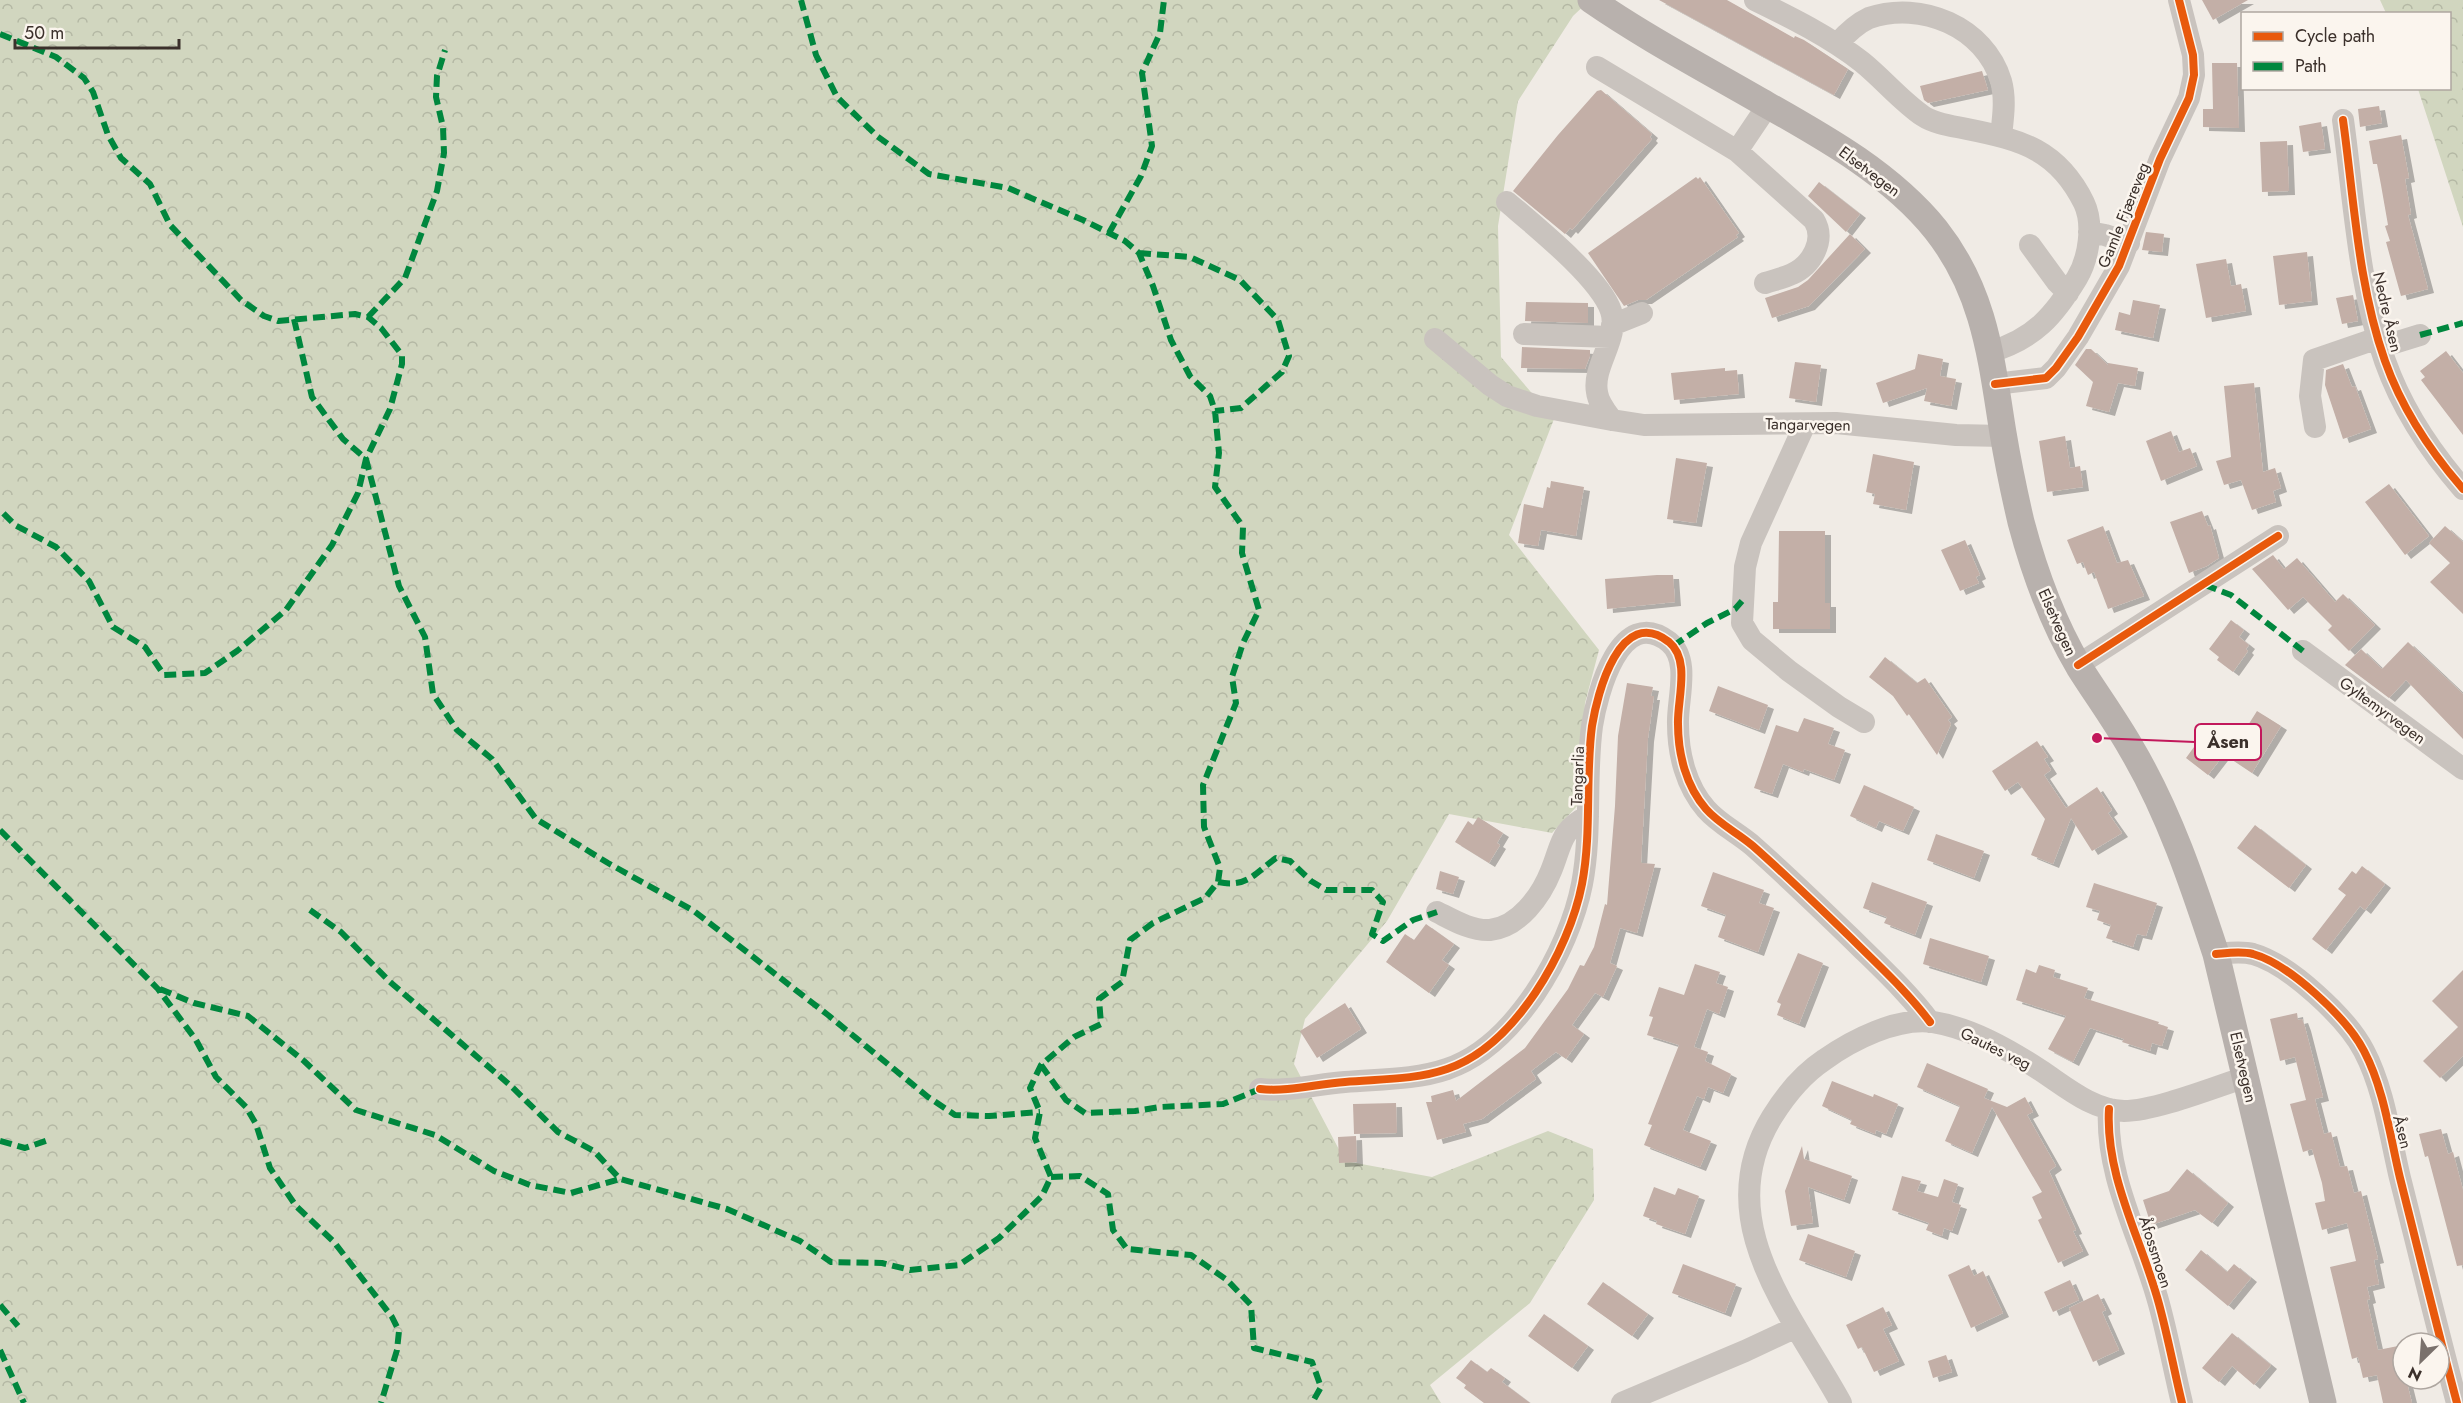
<svg xmlns="http://www.w3.org/2000/svg" width="2463" height="1403" viewBox="0 0 2463 1403" font-family="Jost,sans-serif">
	<style>
		.forest { fill: url(#forest-crowns) }
		.building { fill: #c3afa7; filter: url(#shadow) }
		.lines { fill: none; stroke-linecap: round; stroke-linejoin: round }
		.minor { stroke: #c9c3be; stroke-width: 22 }
		.major { stroke: #b8b1ad; stroke-width: 27 }
		.quiet { stroke: #00873e; stroke-width: 6; stroke-dasharray: 12 6; stroke-linecap: butt }
		.cycleway-casing { stroke: #fbf5ee; stroke-width: 11 }
		.cycleway { stroke: #e8590c; stroke-width: 8 }
		.labels { text-anchor: middle; stroke-width: 5; stroke-linejoin: round; paint-order: stroke }
		.street-label { font-size: 16px; fill: #3b302b; stroke: #fbf5ee }
		.leader { fill: none; stroke: #c2185b; stroke-width: 2 }
		.callout-dot { fill: #c2185b; stroke: #fbf5ee; stroke-width: 2 }
		.callout { fill: #fbf5ee; stroke: #c2185b; stroke-width: 2 }
		.callout-label { font-size: 18px; text-anchor: middle; font-weight: bold; fill: #3b302b }
	</style>
	<defs>
		<pattern id="forest-crowns" width="20" height="18" patternUnits="userSpaceOnUse" patternTransform="scale(1.5)"><rect width="20" height="18" fill="#d1d6bf"/><path d="M2 6a3 3 0 1 1 6 0M12 15a3 3 0 1 1 6 0" fill="none" stroke="#b4b8a4"/></pattern>
		<filter id="shadow"><feDropShadow dx="6" dy="4" stdDeviation="0" flood-color="#0004"/></filter>
	</defs>
	<rect width="100%" height="100%" fill="#f0ebe5"/>
	<!-- forest -->
	<path class="forest" d="M0,0H1590L1573,16L1518,101L1498,226L1501,357L1554,419L1509,535L1599,650L1585,703L1579,804L1552,833L1449,814L1387,921L1305,1019L1294,1064L1345,1161L1432,1177L1548,1131L1593,1149L1594,1200L1530,1303L1430,1385L1441,1403H0Z
		M2380,0H2463V227L2418,89L2450,88V14L2386,13Z"/>
	<!-- building -->
	<path class="building" d="M1659,0H1727L1794,38L1795,36L1804,40L1848,69L1834,95Z
		M2202,0H2248L2213,20Z
		M2212,63H2237L2239,128L2203,127V109H2213Z
		M1982,71L1988,90L1928,103L1924,100L1920,86Z
		M1601,90L1652,134L1650,137L1652,139L1572,230L1570,228L1565,234L1513,191L1558,135L1597,91Z
		M2379,106L2382,123L2360,127L2358,109Z
		M2321,122L2325,149L2303,152L2299,126Z
		M2401,135L2409,178L2405,179L2411,214L2408,215L2428,289L2401,296L2386,242L2390,241L2385,226L2388,225L2381,185L2377,164H2373L2369,141Z
		M2287,141L2289,191L2262,192L2260,142Z
		M1696,177L1698,179L1700,177L1739,233L1736,235L1738,237L1646,300H1638L1624,306L1588,253Z
		M1819,182L1860,214L1846,232L1808,196Z
		M2146,232L2164,234L2162,252L2142,250Z
		M1850,234L1865,249L1809,306L1772,318L1765,298L1798,287L1808,280Z
		M2307,252L2312,301L2279,305L2273,256Z
		M2226,259L2231,286L2241,284L2246,311L2206,318L2196,264Z
		M2353,295L2358,321L2342,324L2336,298Z
		M2133,300L2160,305L2153,338L2115,330L2119,312L2130,315Z
		M1526,302L1588,303V323L1525,321Z
		M1522,347L1590,350V356L1585,369L1521,368Z
		M2086,349H2091L2108,365V363L2138,368L2135,386L2118,383L2109,412L2086,406L2093,382L2075,365Z
		M2446,351L2463,373V435L2421,380L2425,377L2420,371Z
		M1918,354L1943,359L1940,376L1956,379L1951,406L1924,401L1927,388L1883,403L1876,383L1915,369Z
		M1795,362L1821,365L1816,402L1789,398Z
		M2343,364L2352,387L2355,386L2371,429L2343,439L2325,385L2326,370Z
		M1725,368V371L1737,370L1739,394L1674,400L1671,373Z
		M2254,383L2263,472L2275,468L2281,488L2273,491L2276,502L2252,510L2241,480L2224,485L2216,461L2231,457L2224,386Z
		M2171,431L2179,452L2190,448L2197,466L2161,481L2146,441Z
		M2065,436L2070,468L2080,466L2083,487L2047,492L2039,441Z
		M1873,454L1914,462L1906,510L1873,504L1875,494L1866,492Z
		M1676,458L1707,463L1696,523L1667,519Z
		M1551,481L1584,487L1576,536L1541,530L1538,546L1518,543L1524,504L1543,508L1547,487L1550,488Z
		M2389,484L2429,536L2405,555L2365,502Z
		M2202,511L2208,526L2210,525L2219,558L2207,566L2189,573L2170,522Z
		M2103,526L2117,563L2128,560L2144,596L2108,609L2094,572L2088,575L2083,562L2077,564L2067,540Z
		M2445,526L2463,542V614L2430,582L2450,563L2429,543Z
		M1779,531H1825V603H1830V629H1773V602H1778Z
		M1965,540L1980,575L1976,577L1979,583L1960,591L1941,550Z
		M2273,555L2284,569L2297,558L2335,602L2343,594L2375,625L2349,651L2328,630L2332,626L2303,597L2288,610L2252,569Z
		M1657,575H1673L1675,602L1607,609L1605,579Z
		M2231,620L2244,630L2239,637L2249,645L2246,649L2248,651L2233,672L2217,660L2219,657L2209,649Z
		M2408,642L2463,694V739L2406,680L2389,698L2345,665L2361,649L2382,669Z
		M1885,657L1917,683L1925,678L1952,717L1948,720L1951,724L1937,755L1909,714L1907,716L1893,696L1869,677Z
		M1627,683L1653,687L1651,696H1654L1648,738L1641,863L1655,864L1637,933L1620,928L1610,963L1617,966L1603,997L1595,993L1572,1025L1584,1034L1566,1059L1556,1052L1531,1071L1536,1079L1482,1119L1463,1124L1466,1132L1437,1140L1426,1102H1432L1431,1096L1453,1090L1456,1101L1525,1048L1568,989L1580,965L1584,966L1594,947L1605,904L1607,905L1615,806L1618,736Z
		M1718,686L1768,705L1759,730L1709,711Z
		M2257,711L2281,726L2252,773L2228,757Z
		M1804,718L1834,728L1828,744L1845,750L1834,780L1804,769L1803,772L1783,764L1772,794L1754,788L1776,725L1798,732Z
		M2202,736L2225,753L2208,775L2186,758Z
		M2037,741L2048,757L2044,759L2051,770L2044,775L2066,808L2097,787L2112,810L2108,813L2122,833L2092,851L2071,818L2053,864L2031,855L2045,819L2018,782L2005,791L1992,771Z
		M1864,785L1914,807L1903,831L1879,821L1876,828L1850,816Z
		M1478,817L1503,833L1497,843L1500,845L1489,863L1455,842L1468,821L1473,825Z
		M2255,825L2306,865L2289,888L2237,848Z
		M1936,834L1984,851L1974,878L1927,860Z
		M2362,866L2385,884L2365,910L2360,906L2326,950L2312,939L2346,895L2338,889L2352,871L2356,874Z
		M1440,871L1459,877L1453,894L1436,889Z
		M1713,872L1764,890L1759,903L1774,908L1758,952L1718,937L1726,915L1701,906Z
		M1872,882L1927,902L1915,935L1884,923L1887,917L1863,908Z
		M2094,883L2157,903L2146,936L2137,934L2133,947L2106,938L2111,925L2097,920L2100,911L2086,907Z
		M1426,924L1454,944L1442,960L1449,965L1429,993L1386,962L1405,934L1414,940Z
		M1930,938L1989,956L1981,982L1923,964Z
		M1798,953L1823,963L1799,1024L1777,1015L1781,1004L1777,1002Z
		M1695,964L1720,972L1716,983L1728,987L1719,1014L1707,1009L1694,1047L1708,1052L1705,1061L1731,1074L1723,1093L1708,1087L1704,1099L1697,1096L1683,1130L1711,1141L1700,1167L1644,1145L1652,1125L1648,1124L1679,1045L1647,1035L1653,1017L1649,1016L1659,987L1684,995Z
		M2039,965L2055,970L2053,977L2088,988L2084,998L2159,1022L2158,1024L2168,1027L2162,1046L2152,1043L2150,1051L2122,1042L2124,1039L2090,1028L2073,1062L2048,1049L2066,1016L2016,1000L2026,969L2036,973Z
		M2463,970V1056L2440,1078L2423,1061L2458,1027L2432,1001Z
		M1345,1003L1361,1029L1317,1058L1300,1031Z
		M2297,1013L2298,1020L2302,1019L2305,1027L2323,1097L2315,1099L2324,1134L2331,1132L2340,1167L2347,1166L2354,1193L2361,1191L2378,1259L2374,1260L2379,1284L2367,1287L2370,1299L2367,1300L2378,1350L2398,1346L2403,1366V1379H2406L2412,1403H2383L2377,1375L2363,1378L2358,1357L2352,1359L2330,1267L2356,1261L2347,1223L2322,1230L2315,1203L2325,1201L2322,1183L2312,1149L2303,1152L2290,1104L2306,1100L2295,1057L2280,1061L2270,1019Z
		M1927,1063L1988,1089L1984,1098L2007,1107L2025,1097L2033,1112L2027,1115L2056,1166L2049,1171L2076,1230L2073,1231L2083,1251L2058,1263L2038,1220L2042,1218L2032,1197L2042,1192L1992,1107L1972,1153L1945,1141L1960,1106L1917,1087Z
		M1832,1081L1873,1097L1874,1094L1898,1104L1886,1134L1876,1130L1875,1134L1850,1124L1852,1120L1822,1106Z
		M1396,1103L1397,1133L1354,1134L1353,1104Z
		M2441,1129L2448,1154L2453,1152L2463,1190V1265L2457,1266L2428,1156L2425,1157L2419,1134Z
		M1356,1136L1357,1162L1339,1163L1338,1137Z
		M1802,1146L1804,1159L1852,1176L1844,1200L1808,1187L1813,1223L1791,1226L1785,1191Z
		M2187,1169L2228,1203L2212,1223L2195,1210L2151,1225L2143,1200L2169,1191Z
		M1902,1176L1921,1181L1917,1191L1938,1197L1944,1179L1958,1184L1952,1202L1961,1205L1952,1231L1944,1228L1942,1236L1926,1230L1929,1223L1892,1210Z
		M1654,1187L1675,1195L1678,1188L1699,1196L1685,1234L1656,1224L1657,1221L1643,1216Z
		M1808,1234L1855,1251L1846,1277L1799,1260Z
		M2201,1250L2227,1272L2234,1264L2251,1278L2228,1306L2185,1270Z
		M1683,1264L1736,1284L1725,1313L1672,1293Z
		M1969,1265L1974,1276L1983,1271L2003,1313L1971,1328L1948,1275Z
		M2070,1280L2079,1300L2053,1312L2044,1292Z
		M1603,1282L1648,1314L1632,1336L1587,1304Z
		M2098,1294L2106,1310L2102,1312L2119,1350L2093,1362L2069,1308Z
		M1883,1307L1892,1325L1883,1329L1899,1361L1874,1372L1862,1347L1858,1349L1846,1325Z
		M1544,1314L1588,1346L1572,1368L1528,1336Z
		M2232,1333L2271,1365L2254,1385L2232,1366L2219,1382L2202,1368Z
		M1946,1355L1952,1372L1933,1378L1928,1361Z
		M1471,1360L1487,1372L1491,1368L1505,1378L1502,1382L1530,1403H1484L1464,1388L1466,1385L1456,1378Z"/>
	<g class="lines">
		<!-- minor -->
		<path class="minor" d="M1755,0C1792,18 1830,37 1862,62C1883,79 1901,101 1923,116C1935,124 1953,126 1967,129C2022,140 2058,150 2084,203C2094,224 2089,258 2077,278C2054,316 2034,339 1990,352
			M1837,44C1846,34 1856,24 1869,18C1921,0 1985,27 2001,81C2006,99 2003,118 2001,136
			M1597,67L1737,151L1768,105
			M2343,120C2354,199 2358,285 2385,361C2402,409 2430,451 2463,489
			M1737,151L1814,220C1826,240 1812,265 1792,274C1784,278 1774,280 1765,283
			M1507,202C1535,226 1600,278 1611,311C1620,338 1592,366 1597,392C1598,402 1606,412 1612,420
			M2089,232L2105,235L2129,243
			M2030,245L2057,282L2068,293
			M1612,325L1642,313
			M1524,334L1610,337
			M1435,339L1490,385L1507,396L1537,406L1612,420L1644,425L1836,423L1956,435L2003,436
			M2381,347L2420,335
			M1995,384L2046,378L2056,368L2078,337L2119,266L2160,159L2189,98L2194,75L2193,55L2179,0
			M1805,424L1751,543L1745,567L1742,623L1752,640L1789,671L1839,707L1864,722
			M2315,427L2310,396L2314,360L2378,338
			M2303,651L2463,769
			M2078,665L2278,536
			M1437,912C1453,920 1471,931 1490,930C1519,927 1541,896 1551,871C1562,844 1560,830 1588,816
			M2216,954C2228,953 2241,951 2253,954C2289,964 2347,1018 2364,1051C2384,1089 2390,1136 2400,1178C2419,1253 2437,1328 2457,1403
			M1260,1089C1288,1092 1317,1084 1345,1082C1379,1079 1415,1080 1447,1069C1515,1046 1569,951 1582,884C1592,832 1585,778 1592,726C1597,694 1620,604 1669,642C1691,660 1677,700 1678,724C1678,754 1686,786 1706,809C1719,824 1738,833 1753,846C1787,876 1819,907 1851,938C1878,965 1907,991 1930,1022
			M2109,1109C2105,1177 2142,1240 2159,1304C2168,1337 2174,1370 2182,1403
			M1622,1403L1745,1351L1794,1328
			M1841,1403C1793,1315 1708,1221 1772,1117C1785,1096 1803,1074 1824,1060C1852,1040 1897,1017 1933,1022C1971,1028 2008,1049 2040,1070C2066,1087 2092,1110 2124,1111C2155,1111 2215,1087 2246,1077"/>
		<!-- major -->
		<path class="major" d="M1591,0C1646,38 1705,69 1762,102C1824,137 1891,174 1936,230C1985,292 1991,358 2003,433C2008,463 2014,492 2021,522C2034,571 2053,623 2079,667C2096,694 2115,720 2131,748C2169,812 2193,884 2216,954L2323,1403"/>
		<!-- quiet -->
		<path class="quiet" d="M0,34L56,57L84,78L93,92L108,135L121,158L150,184L170,225L241,300L264,316L278,321L355,314L368,317L381,328L402,355V364L390,409L366,459L358,493L332,545L286,610L237,651L205,673L164,675L145,647L113,627L89,581L56,547L15,525L0,510
			M1109,233L1141,176L1152,146L1142,73L1160,33L1164,0
			M1139,253L1190,257L1240,280L1278,320L1289,356L1282,372L1241,408L1215,411
			M368,317L405,278L437,191L444,153L443,127L436,97L437,76L445,50
			M294,319L312,397L343,439L366,459L399,586L425,637L433,694L457,730L492,759L536,819L608,863L694,911L828,1015L928,1097L955,1115L989,1116L1040,1112
			M2420,335L2463,323
			M2205,585L2231,595L2303,651
			M1673,646L1707,623L1735,609L1742,601
			M0,830L158,989L196,1040L216,1077L246,1107L256,1124L270,1168L296,1206L334,1242L392,1317L399,1331L397,1350L381,1403
			M1218,882C1247,888 1254,874 1276,858L1290,861L1311,881L1326,890H1372L1383,902L1372,934L1383,941L1413,920L1437,912
			M310,910L341,932L389,981L511,1086L558,1132L594,1151L620,1179L727,1209L800,1241L831,1262L882,1263L910,1270L959,1265L999,1238L1042,1196L1051,1177L1035,1138L1040,1112L1030,1088L1041,1065L1074,1037L1101,1024L1099,999L1122,982L1130,940L1153,923L1205,898L1218,882L1220,868L1204,827L1203,785L1236,703L1232,677L1243,643L1259,610L1242,553L1243,527L1215,487L1219,453L1215,411L1210,396L1190,376L1171,340L1153,286L1139,253L1125,241L1083,220L1008,188L929,174L877,136L837,97L816,55L801,0
			M160,989L194,1003L248,1016L304,1061L356,1110L435,1135L494,1171L530,1185L571,1193L620,1179
			M1041,1065L1066,1100L1085,1113L1135,1111L1160,1107L1223,1104L1260,1089
			M0,1141L25,1148L51,1139
			M1051,1177L1080,1176L1108,1194L1113,1230L1127,1249L1191,1255L1227,1280L1251,1305L1254,1348L1312,1362L1321,1387L1312,1403
			M0,1305L18,1326
			M0,1350L24,1403"/>
		<defs>
			<path id="cycleway" d="M2343,120C2354,199 2358,285 2385,361C2402,409 2430,451 2463,489
				M1995,384L2046,378L2056,368L2078,337L2119,266L2160,159L2189,98L2194,75L2193,55L2179,0
				M2078,665L2278,536
				M2216,954C2228,953 2241,951 2253,954C2289,964 2347,1018 2364,1051C2384,1089 2390,1136 2400,1178C2419,1253 2437,1328 2457,1403
				M1260,1089C1288,1092 1317,1084 1345,1082C1379,1079 1415,1080 1447,1069C1515,1046 1569,951 1582,884C1592,832 1585,778 1592,726C1597,694 1620,604 1669,642C1691,660 1677,700 1678,724C1678,754 1686,786 1706,809C1719,824 1738,833 1753,846C1787,876 1819,907 1851,938C1878,965 1907,991 1930,1022
				M2109,1109C2105,1177 2142,1240 2159,1304C2168,1337 2174,1370 2182,1403"/>
		</defs>
		<!-- cycleway casing -->
		<use href="#cycleway" class="cycleway-casing"/>
		<!-- cycleway -->
		<use href="#cycleway" class="cycleway"/>
	</g>
	<g class="labels">
		<!-- street labels -->
		<g class="street-label">
			<text transform="translate(1870 171) rotate(37)" y="6">Elsetvegen</text>
			<text transform="translate(2123 215) rotate(-68)" y="6">Gamle Fjæreveg</text>
			<text transform="translate(2388 312) rotate(77)" y="6">Nedre Åsen</text>
			<text transform="translate(1808 424) rotate(1)" y="6">Tangarvegen</text>
			<text transform="translate(2058 622) rotate(66)" y="6">Elsetvegen</text>
			<text transform="translate(2383 710) rotate(36)" y="6">Gyltemyrvegen</text>
			<text transform="translate(1577 776) rotate(-88)" y="6">Tangarlia</text>
			<text transform="translate(1996 1048) rotate(26)" y="6">Gautes veg</text>
			<text transform="translate(2244 1067) rotate(77)" y="6">Elsetvegen</text>
			<text transform="translate(2403 1132) rotate(76)" y="6">Åsen</text>
			<text transform="translate(2156 1252) rotate(72)" y="6">Åfossmoen</text>
		</g>
	</g>
	<!-- callouts -->
	<path class="leader" d="M2097 738L2195 742"/>
	<circle class="callout-dot" cx="2097" cy="738" r="6"/>
	<rect class="callout" x="2195" y="724" width="66" height="36" rx="6"/>
	<g class="callout-label">
		<text x="2228" y="748">Åsen</text>
	</g>
	<!-- legend -->
	<rect x="2241" y="12" width="210" height="78" fill="#fbf5ee" stroke="#aea6a0" stroke-width="1.5"/>
	<rect x="2253" y="32" width="30" height="9" fill="#e8590c" stroke="#aea6a0" stroke-width="1.5"/>
	<text x="2295" y="42" font-size="18" fill="#3b302b">Cycle path</text>
	<rect x="2253" y="62" width="30" height="9" fill="#00873e" stroke="#aea6a0" stroke-width="1.5"/>
	<text x="2295" y="72" font-size="18" fill="#3b302b">Path</text>
	<!-- north arrow -->
	<g transform="translate(2421 1361) rotate(205)"><circle r="28" fill="#fbf5ee" stroke="#aea6a0" stroke-width="1.5"/>
	<path d="M0-4.5L10 22L0 15L-10 22Z" fill="#7a716c"/>
	<text y="-9" font-size="16" font-weight="bold" text-anchor="middle" fill="#3b302b">N</text>
	</g>
	<!-- scale -->
	<path d="M15 39v9h164v-9" fill="none" stroke="#3b302b" stroke-width="3"/>
	<text x="24" y="39" font-size="18" fill="#3b302b" stroke="#fbf5ee" stroke-width="4.5" paint-order="stroke">50 m</text>
</svg>
